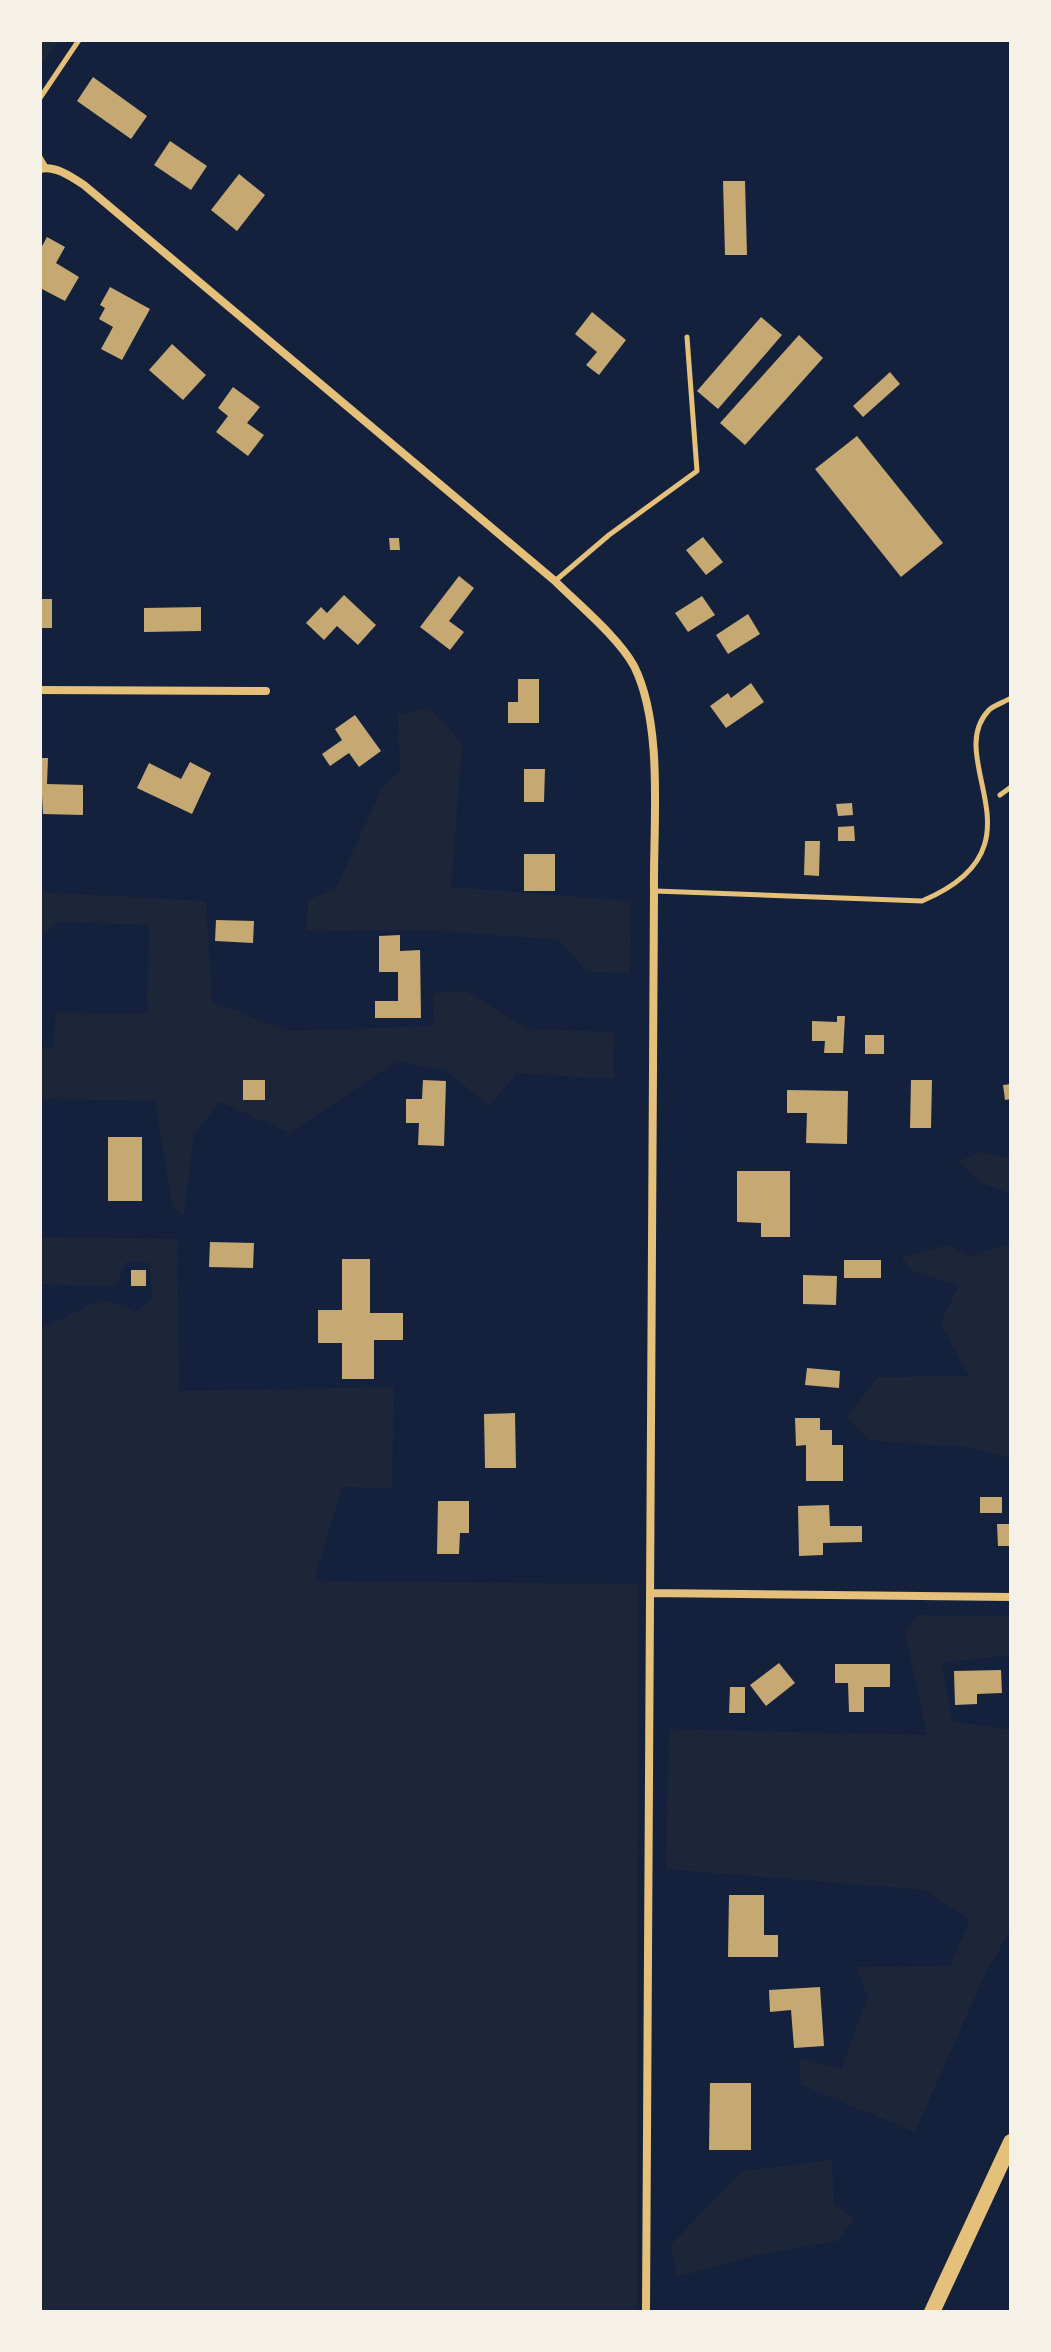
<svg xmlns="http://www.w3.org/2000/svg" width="1051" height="2352" viewBox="0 0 1051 2352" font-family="Rubik,sans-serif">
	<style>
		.green { fill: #1d2539 }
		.building { fill: #c6a872 }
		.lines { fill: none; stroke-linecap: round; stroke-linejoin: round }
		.service { stroke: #e5c07b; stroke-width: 5 }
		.minor { stroke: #e5c07b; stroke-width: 8 }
		.motorway { stroke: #e5c07b; stroke-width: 16 }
	</style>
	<rect width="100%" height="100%" fill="#14213d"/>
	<!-- green -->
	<path class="green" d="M40,40H59L40,67Z
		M429,707L462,744L451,887L631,901L630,973L587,972L559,940L428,930L306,931L308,900L336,888L382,788L400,771L398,715Z
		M40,892L206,901L212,1001L286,1031L434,1026L433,993L466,991L528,1029L614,1032L613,1079L516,1073L490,1106L445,1070L397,1061L290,1133L220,1102L194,1134L184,1216L173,1208L155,1101L40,1099V1048L53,1047L56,1012L147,1014L149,925L60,922L40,936Z
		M982,1152L1011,1158V1194L980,1182L958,1161Z
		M40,1237L177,1239L179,1391L394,1387L392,1488L342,1487L314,1581L638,1584L637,2312H40V1329L102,1299L136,1312L152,1298L150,1263L127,1261L115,1287L40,1284Z
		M1011,1244V1458L972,1448L868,1440L847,1417L878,1377L969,1376L940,1323L959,1285L914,1272L901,1257L948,1245L969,1256Z
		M918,1615L1011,1616V1655L942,1663L952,1721L1011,1730V1928L983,1979L915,2132L801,2085L799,2058L841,2069L868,1997L856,1967L950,1966L970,1920L924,1890L666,1869L669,1729L927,1735L905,1632Z
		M832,2160L834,2205L855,2219L837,2241L757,2255L677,2277L671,2245L742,2171Z"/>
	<!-- building -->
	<path class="building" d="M93,77L147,116L131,139L77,101Z
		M170,141L207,166L191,190L154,165Z
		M239,174L265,195L237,231L211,210Z
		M723,181H745L747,255H725Z
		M47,237L65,247L56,263L79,277L65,301L40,288V250Z
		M110,287L150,309L122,360L101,349L113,327L99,319L105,308L100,305Z
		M592,312L626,340L599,375L586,365L597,352L575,334Z
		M761,317L782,335L718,409L697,391Z
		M799,335L823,358L745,445L720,423Z
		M172,344L206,375L183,400L149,370Z
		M890,372L900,384L863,417L853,406Z
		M233,387L260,407L247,423L264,435L248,456L216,432L228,416L218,408Z
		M857,436L943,543L901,577L815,469Z
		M703,537L723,562L706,575L686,550Z
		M389,538H399L400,550H390Z
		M459,576L474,588L449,621L464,632L450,650L420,627Z
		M344,595L376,625L358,645L337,626L324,640L306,623L321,607L327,613Z
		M702,596L715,615L688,632L675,613Z
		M40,599H52V628H40Z
		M201,607V631L144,632V608Z
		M748,614L760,634L728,654L716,635Z
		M518,679H539V723H508V702H518Z
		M751,683L764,702L726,728L710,706L728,693L731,698Z
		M355,715L381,751L359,767L349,753L330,766L322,754L342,740L335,729Z
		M40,758H48L47,784L83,785V815L43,814Z
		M190,762L211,773L192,814L137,788L149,763L181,779Z
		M524,769H545L544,802H524Z
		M852,803L853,815L838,816L836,804Z
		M854,826L855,841H838V827Z
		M805,841H820L819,876L804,875Z
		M524,854H555V891H524Z
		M216,920L254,921L253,943L215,941Z
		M400,935V951L420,950L421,1018H375V1001H398V972H379V936Z
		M837,1016H845L843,1053H824L825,1041H812V1021L837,1022Z
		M865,1035H884V1054H865Z
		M243,1080H265V1100H243Z
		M423,1080L446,1081L444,1146L418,1145L419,1123H406V1099H422Z
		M911,1080H932L931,1128H910Z
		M1011,1084V1099L1005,1100L1003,1085Z
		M787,1090L848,1091L847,1144L806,1143L807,1113H787Z
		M108,1137H142V1201H108Z
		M737,1171H790V1237H761V1223L737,1222Z
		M210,1242L254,1243L253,1268L209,1267Z
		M342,1259H370V1313H403V1340H374V1379H342V1343H318V1310H342Z
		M844,1260H881V1278H844Z
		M131,1270H146V1286H131Z
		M803,1275L837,1276L836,1305L803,1304Z
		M807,1368L840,1371L839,1388L805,1385Z
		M515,1413L516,1468H485L484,1414Z
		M795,1418H820V1430H832V1445H843V1481H806V1445L796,1446Z
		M980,1497H1002V1513H980Z
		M438,1501H469V1533H460L459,1554H437Z
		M829,1505L830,1526H862V1542L823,1543V1555L799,1556L798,1506Z
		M997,1524H1011V1546H998Z
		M779,1663L795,1683L766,1706L750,1685Z
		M835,1664H890V1687H864V1712H849L848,1683H835Z
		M1001,1670L1002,1693L977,1694V1704L955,1705L954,1671Z
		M730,1687H745V1713H729Z
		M729,1895H764V1935H778V1957H728Z
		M820,1987L824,2046L794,2048L791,2010L770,2012L769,1990Z
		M710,2083H751V2150H709Z"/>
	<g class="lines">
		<!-- service -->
		<path class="service" d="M40,98L79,40
			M40,157L46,167
			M555,581L609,535L697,471L687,337
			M1000,795L1011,787
			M655,891L922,901C1051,847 941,760 989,710C994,705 1005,702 1011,698"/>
		<!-- minor -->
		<path class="minor" d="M40,169C55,165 72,177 84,185L555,581C579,605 618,637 634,666C664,726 653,824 654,891L646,2312
			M40,690L266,691
			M651,1593L1011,1597"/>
		<!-- motorway -->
		<path class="motorway" d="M932,2312L1011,2142"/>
	</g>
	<!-- border -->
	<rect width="1051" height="2352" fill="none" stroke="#f6f1e7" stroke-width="84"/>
</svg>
